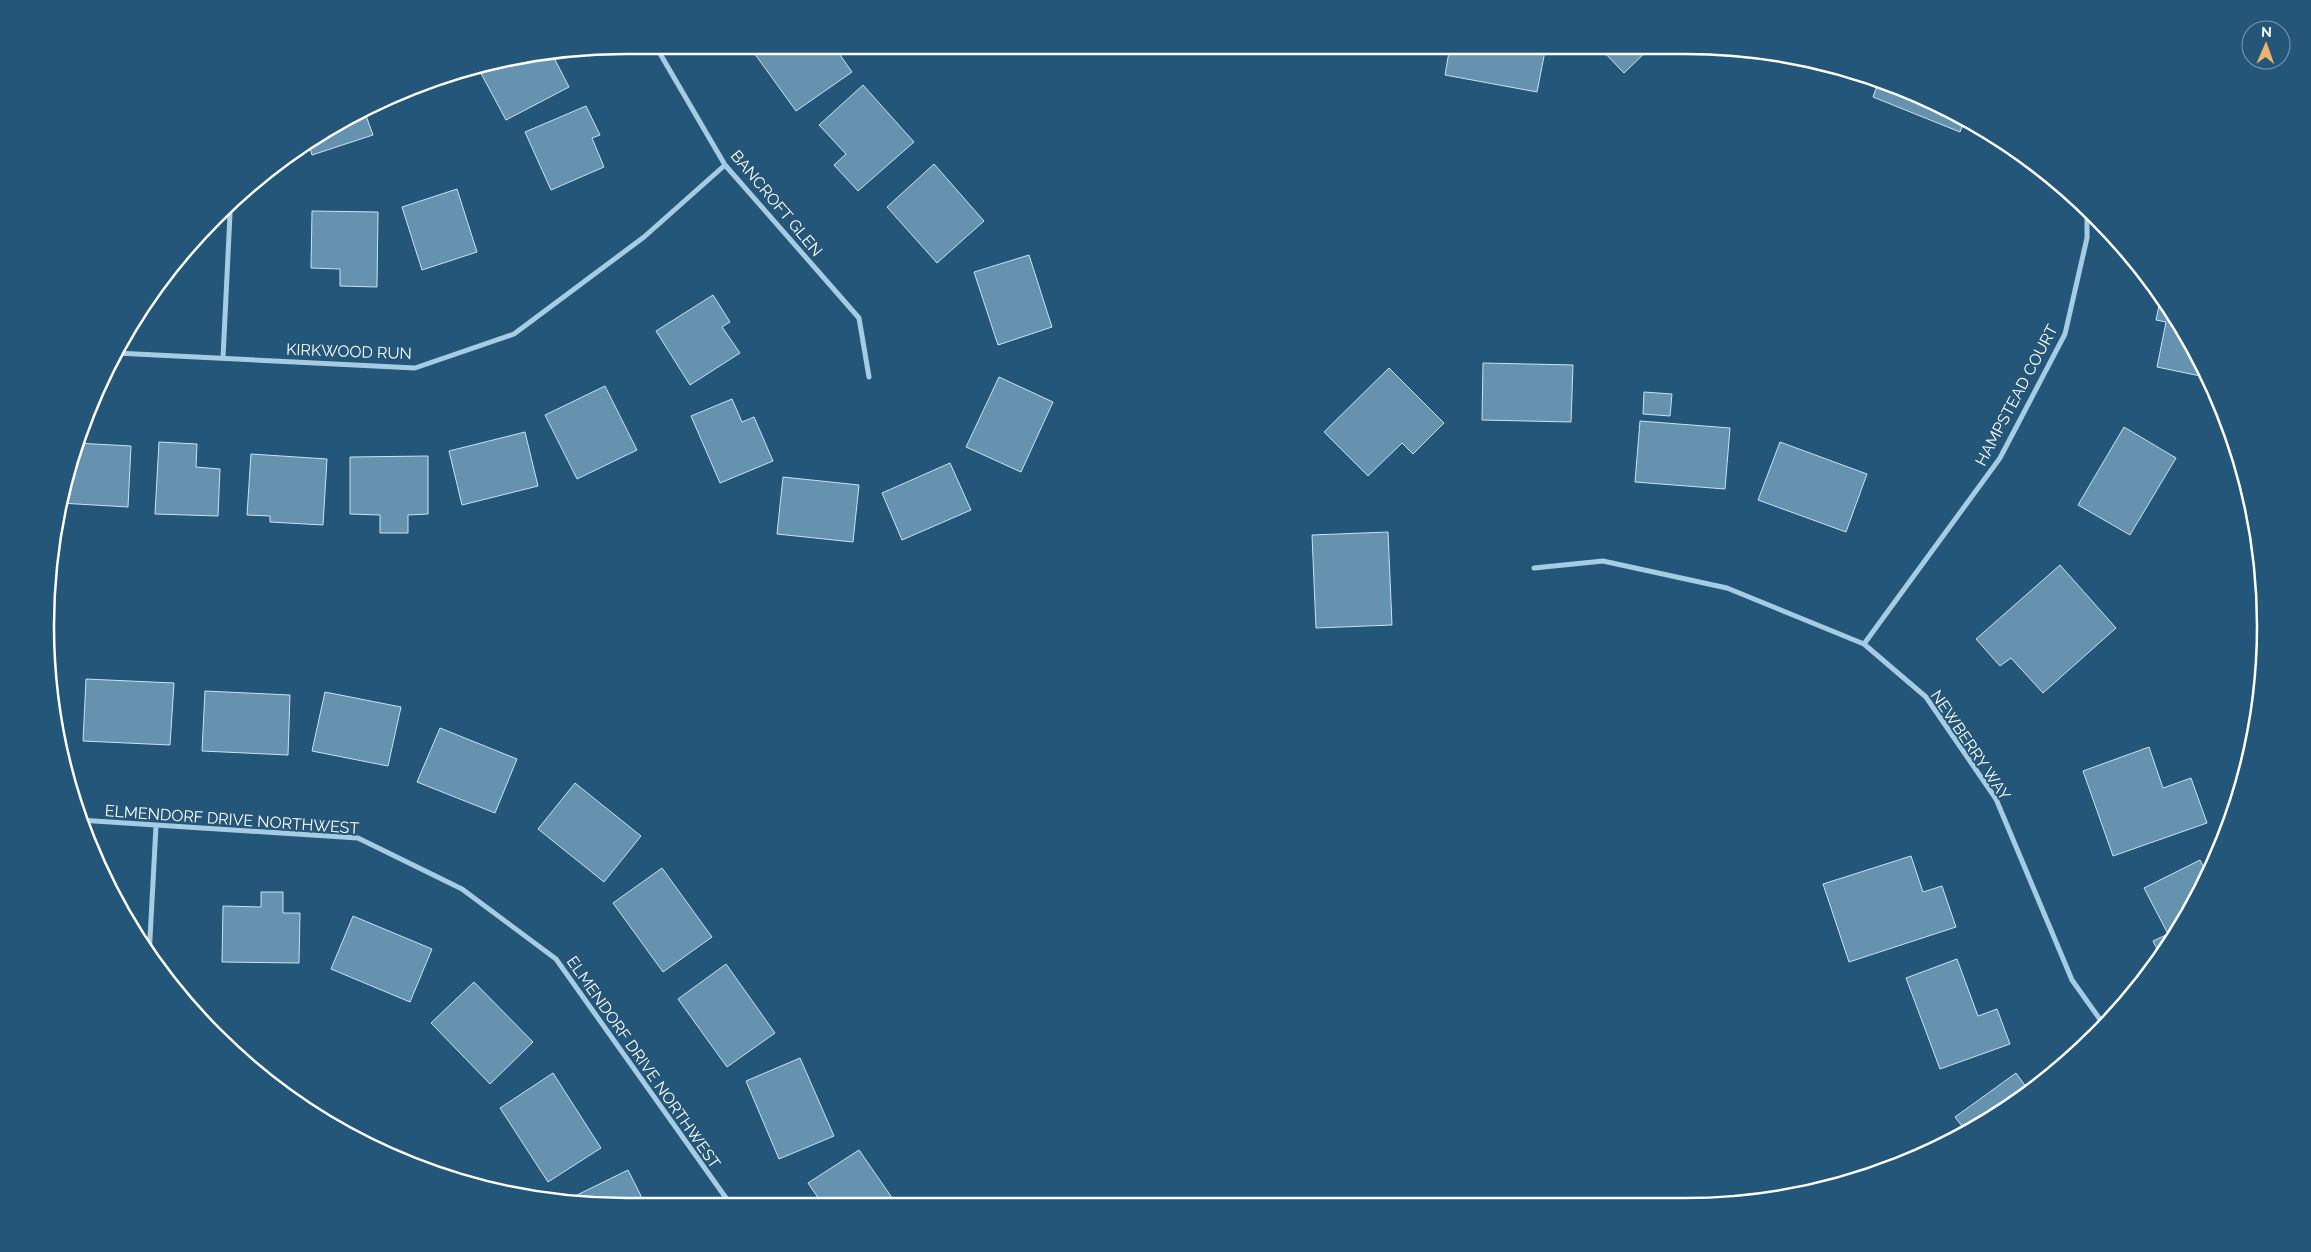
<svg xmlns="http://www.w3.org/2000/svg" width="2311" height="1252" viewBox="0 0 2311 1252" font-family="Raleway,sans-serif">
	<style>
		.building { fill: #6592af; stroke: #c9e3f3 }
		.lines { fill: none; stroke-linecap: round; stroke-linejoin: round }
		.minor { stroke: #a6cce4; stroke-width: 5 }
		.labels { text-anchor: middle; stroke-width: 4; stroke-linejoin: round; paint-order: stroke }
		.street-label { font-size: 16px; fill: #fff; stroke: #245679 }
		.rim { fill: none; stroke: #fff; stroke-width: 2.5 }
	</style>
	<rect width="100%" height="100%" fill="#245679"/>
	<!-- building -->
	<path class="building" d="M760,45H833L852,72L796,111L752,50Z
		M1450,46H1546L1537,92L1445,75Z
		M1598,46H1652L1624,73Z
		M551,52L569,87L506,120L477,66L513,56Z
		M1878,83L1965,119L1960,132L1873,97Z
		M863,85L914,142L858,191L834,165L846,154L819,125Z
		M586,106L600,135L592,138L604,167L551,190L525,132Z
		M364,110L373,135L312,155L308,141L336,123Z
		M934,164L984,221L937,263L887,207Z
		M457,189L477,252L422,270L402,207Z
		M312,211L378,212L377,287L340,286V269L311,268Z
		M1029,255L1052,327L998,345L974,272Z
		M713,295L730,322L722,327L740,353L690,385L656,331Z
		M2161,296L2206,369L2210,378L2157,367L2166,322L2156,320Z
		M1483,363L1573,365L1571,422L1482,420Z
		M1389,368L1444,423L1413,454L1402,443L1368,476L1324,432Z
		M999,377L1053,402L1021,472L966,447Z
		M605,386L637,450L577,479L545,415Z
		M1644,392L1672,394L1670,416L1643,414Z
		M732,399L742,422L754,417L773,461L720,483L691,416Z
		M1640,421L1730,428L1725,489L1635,482Z
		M2124,427L2176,458L2130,535L2078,505Z
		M525,432L538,486L462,505L449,451Z
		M159,442L197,444L196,467L220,469L218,516L155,514Z
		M1780,442L1867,474L1846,532L1758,500Z
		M76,443L131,446L128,507L60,503L65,476Z
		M251,454L327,459L323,525L270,522V516L247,515Z
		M428,456V514L408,515V533H380V515L350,514V457Z
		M950,463L971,510L902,540L882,493Z
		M783,477L859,485L853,542L777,534Z
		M1388,532L1392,625L1316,628L1312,535Z
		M2060,565L2116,628L2043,693L2011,658L2000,666L1976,639Z
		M86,679L174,683L170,745L83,741Z
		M205,691L290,695L288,755L202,751Z
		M325,692L401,707L388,766L312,751Z
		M440,728L517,759L495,813L417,782Z
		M2149,747L2163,788L2191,778L2207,823L2113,856L2083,771Z
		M575,783L641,836L604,882L538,829Z
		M1911,856L1923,892L1942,886L1956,927L1849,962L1823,884Z
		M2200,860L2207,874L2188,916L2160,955L2153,941L2168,934L2144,888Z
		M662,868L712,937L663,972L613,903Z
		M261,892H283V913H300L299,963L222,962L223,906L261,907Z
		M353,916L432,949L410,1002L331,969Z
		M1957,959L1978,1016L1997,1009L2010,1044L1940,1069L1906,978Z
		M726,964L775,1033L727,1067L678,999Z
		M474,982L533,1042L490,1084L431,1023Z
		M800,1058L834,1136L779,1159L746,1081Z
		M553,1073L601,1148L548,1182L500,1108Z
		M2016,1073L2029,1091L2008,1109L1965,1130L1955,1117Z
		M269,1084L287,1086V1097L272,1087Z
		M859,1150L897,1205H823L808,1183Z
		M628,1170L646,1206L579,1204L575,1196Z"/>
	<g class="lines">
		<!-- minor -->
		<path class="minor" d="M655,45L725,165L859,318L869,377
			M116,353L415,368L514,334L644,237L725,165
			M223,358L230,214L228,207
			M1534,568L1603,561L1727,588L1864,644L1926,697L1996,799L2072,980L2104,1025
			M1864,644L2000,458L2065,334L2087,238V210
			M79,820L358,838L462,889L556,959L731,1205
			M149,957L156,826"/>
	</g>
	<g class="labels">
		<!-- street labels -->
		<g class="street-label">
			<text transform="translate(777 203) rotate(50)" y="6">BANCROFT GLEN</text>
			<text transform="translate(349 351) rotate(2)" y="6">KIRKWOOD RUN</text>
			<text transform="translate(2016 395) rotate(-62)" y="6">HAMPSTEAD COURT</text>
			<text transform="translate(1971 745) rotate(56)" y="6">NEWBERRY WAY</text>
			<text transform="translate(232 819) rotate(4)" y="6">ELMENDORF DRIVE NORTHWEST</text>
			<text transform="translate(644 1062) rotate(55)" y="6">ELMENDORF DRIVE NORTHWEST</text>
		</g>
	</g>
	<!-- crop -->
	<path d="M0 0H2311V1252H0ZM626 54H1685A572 572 0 0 1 2257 626V626A572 572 0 0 1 1685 1198H626A572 572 0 0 1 54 626V626A572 572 0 0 1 626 54Z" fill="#245679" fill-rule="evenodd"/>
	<path class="rim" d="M626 54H1685A572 572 0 0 1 2257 626V626A572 572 0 0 1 1685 1198H626A572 572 0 0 1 54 626V626A572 572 0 0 1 626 54Z"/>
	<!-- north arrow -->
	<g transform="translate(2266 45) rotate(2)"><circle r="24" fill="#245679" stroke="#7c9aaf"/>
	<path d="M0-4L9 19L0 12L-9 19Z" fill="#eeb36a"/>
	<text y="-8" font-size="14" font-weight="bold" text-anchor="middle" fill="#ffffff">N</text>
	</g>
</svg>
